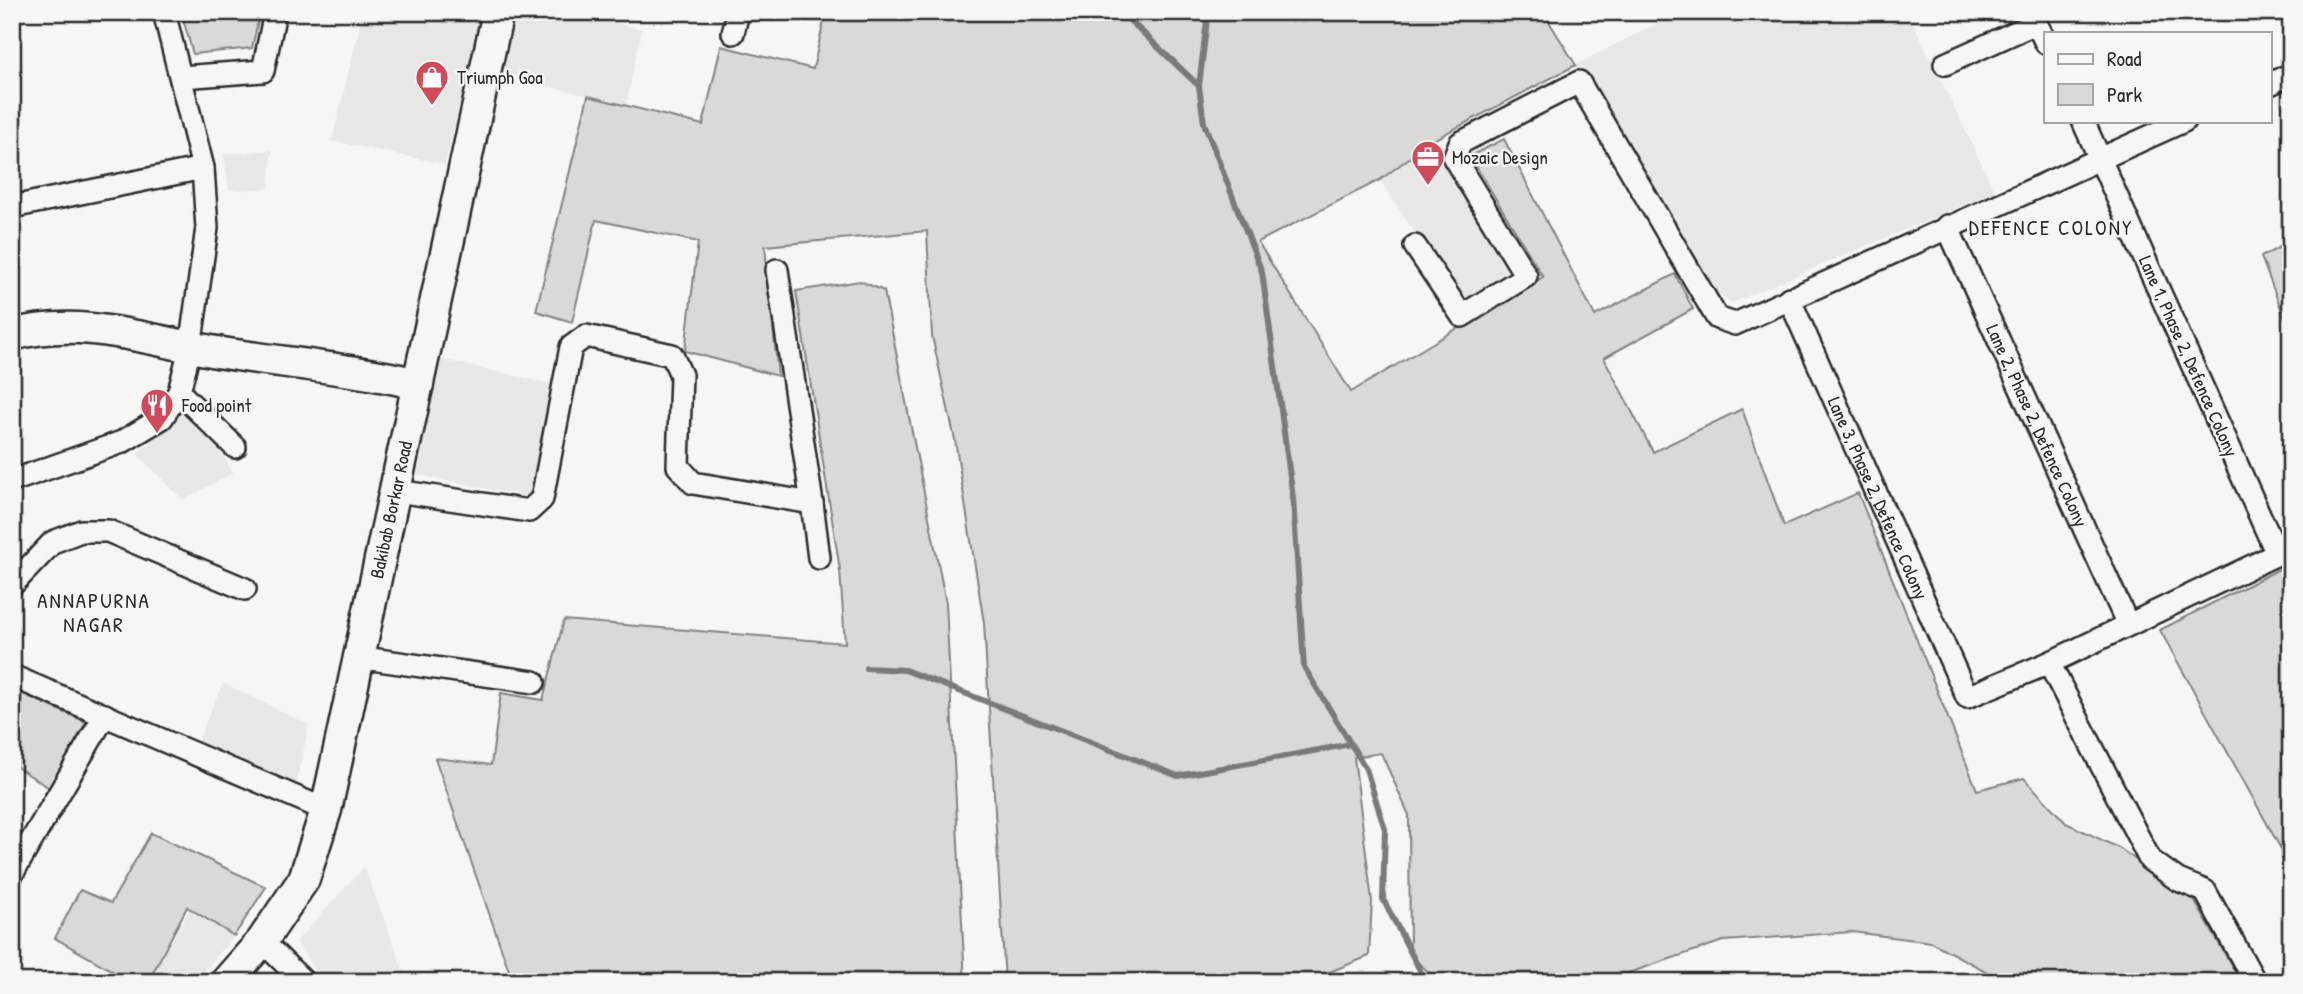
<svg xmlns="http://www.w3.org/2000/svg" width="2303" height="994" viewBox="0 0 2303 994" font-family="'Patrick Hand',sans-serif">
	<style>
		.built { fill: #e7e7e3 }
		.green { fill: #d9d9d5; stroke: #828280; stroke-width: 2 }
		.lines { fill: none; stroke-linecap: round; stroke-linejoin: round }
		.stream { stroke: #7a7a78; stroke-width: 6 }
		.street-casing { stroke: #2b2b2b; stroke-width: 26 }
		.secondary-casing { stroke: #2b2b2b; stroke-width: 35 }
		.street { stroke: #f6f6f2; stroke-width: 21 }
		.secondary { stroke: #f6f6f2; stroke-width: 30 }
		.labels { text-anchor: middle; stroke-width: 5; stroke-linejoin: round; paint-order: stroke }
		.poi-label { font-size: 19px; fill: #2b2b2b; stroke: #f6f6f2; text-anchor: start }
		.street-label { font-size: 19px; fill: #2b2b2b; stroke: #f6f6f2 }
		.neighbourhood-label { font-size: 21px; letter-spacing: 2px; fill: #2b2b2b; stroke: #f6f6f2 }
	</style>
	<rect width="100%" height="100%" fill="#f6f6f2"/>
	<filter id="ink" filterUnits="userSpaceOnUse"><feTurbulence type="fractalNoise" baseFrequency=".0143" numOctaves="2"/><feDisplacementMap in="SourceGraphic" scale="14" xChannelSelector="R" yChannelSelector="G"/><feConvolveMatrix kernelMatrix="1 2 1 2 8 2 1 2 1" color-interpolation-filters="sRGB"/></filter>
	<g filter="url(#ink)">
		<!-- built -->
		<path class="built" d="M363,12H457L480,17L445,164L332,141Z
			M511,12H566L642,29L626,105L498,74Z
			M1679,12H1908L1995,192L1731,303L1710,287L1576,65Z
			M1433,140L1515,273L1464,308L1380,180Z
			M272,150L269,189L229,190L224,154Z
			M436,358L556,385L530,497L418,475Z
			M193,404L233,473L183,500L137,454Z
			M223,683L309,725L294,793L196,744Z
			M364,867L408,982H324L296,942Z
			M189,911L234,936L195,982H148Z"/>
		<!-- green -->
		<path class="green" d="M181,12H260L252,48L193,54Z
			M826,12H1543L1576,65L1433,140L1380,180L1258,242L1351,392L1543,277L1470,156L1504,139L1595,316L1675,274L1693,309L1604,358L1653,452L1742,409L1784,526L1858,493L1977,790L2024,778L2066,823L2119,848L2194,900L2241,982H2006L1931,942L1852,932L1723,941L1602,982H1439L1410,955L1409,815L1381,753L1354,757L1372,901L1369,956L1305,982H1005L984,623L955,440L932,336L927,231L765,246L778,376L685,351L698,242L596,220L572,322L536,311L588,96L703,125L721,46L813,69Z
			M2291,241V334L2261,257Z
			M860,281L884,291L946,603L965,982H513L435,758L491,765L501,693L543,700L564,620L845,643L840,570L796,291Z
			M2291,563V867L2160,630Z
			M12,689L86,722L51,789L12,764Z
			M151,833L266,887L234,936L187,907L148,982H132L55,938L80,890L111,903Z"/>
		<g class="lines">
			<!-- stream -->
			<path class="stream" d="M1121,12L1199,86
				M1208,12L1199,86L1204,123L1262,272L1293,498L1304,667L1366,769L1385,829L1383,899L1426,982
				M866,668L905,670L1178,776L1351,744"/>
			<defs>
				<g id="street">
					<path d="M2031,12L2046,43"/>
					<path d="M733,33L738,12"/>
					<path d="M1945,64L2036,23"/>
					<path d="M181,77L263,71L275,12"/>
					<path d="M2270,84L2291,74"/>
					<path d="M12,207L203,168"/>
					<path id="s1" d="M1947,226L2128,625"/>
					<path d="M1415,246L1462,316L1526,276L1454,158L1460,143L1579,82L1717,318L1735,324L2184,121"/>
					<path id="s2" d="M1789,298L1967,697L2049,663L2277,554L2083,121"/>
					<path d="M179,392L235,447"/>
					<path d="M12,481L122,442L162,418L179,392L190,348L207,228L203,168L164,12"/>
					<path d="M397,491L529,511L542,499L571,347L586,336L672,355L681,375L678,466L693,483L812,503L777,270"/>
					<path d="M812,503L819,558"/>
					<path d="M12,585L53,542L81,531H108L245,589"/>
					<path d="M357,657L534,682"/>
					<path d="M2049,663L2150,860L2178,880L2205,891L2255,982"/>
					<path d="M12,676L326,810"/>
					<path d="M12,874L105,715"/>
					<path d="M262,941L304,982"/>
				</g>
				<g id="secondary">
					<path d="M12,335C85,315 151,342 223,353C287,363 355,369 418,384"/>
					<path id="s3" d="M226,982L262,941L304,879L326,810L498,12"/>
				</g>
			</defs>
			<!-- street casing -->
			<use href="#street" class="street-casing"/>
			<!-- secondary casing -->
			<use href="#secondary" class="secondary-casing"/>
			<!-- street -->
			<use href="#street" class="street"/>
			<!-- secondary -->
			<use href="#secondary" class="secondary"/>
		</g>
	</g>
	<!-- icons -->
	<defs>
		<symbol id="shop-pin" viewBox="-11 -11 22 30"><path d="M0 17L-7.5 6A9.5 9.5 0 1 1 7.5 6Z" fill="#d1495b" stroke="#f6f6f2"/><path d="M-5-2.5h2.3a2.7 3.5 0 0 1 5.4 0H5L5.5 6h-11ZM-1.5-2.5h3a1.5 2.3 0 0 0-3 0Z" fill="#fff"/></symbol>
		<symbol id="office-pin" viewBox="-11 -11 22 30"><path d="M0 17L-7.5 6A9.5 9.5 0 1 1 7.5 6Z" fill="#d1495b" stroke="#f6f6f2"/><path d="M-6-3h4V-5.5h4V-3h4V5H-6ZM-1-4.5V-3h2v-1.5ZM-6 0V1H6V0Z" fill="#fff"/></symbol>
		<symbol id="restaurant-pin" viewBox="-11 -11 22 30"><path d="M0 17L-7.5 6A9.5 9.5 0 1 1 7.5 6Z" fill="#d1495b" stroke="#f6f6f2"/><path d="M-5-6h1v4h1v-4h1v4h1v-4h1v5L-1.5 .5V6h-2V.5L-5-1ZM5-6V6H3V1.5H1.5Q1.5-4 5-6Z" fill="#fff"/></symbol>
	</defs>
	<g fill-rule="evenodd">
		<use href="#shop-pin" x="413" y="58" width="38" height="52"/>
		<use href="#office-pin" x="1409" y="138" width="38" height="52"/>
		<use href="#restaurant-pin" x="138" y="386" width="38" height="52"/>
	</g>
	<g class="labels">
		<!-- poi labels -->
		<g class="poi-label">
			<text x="457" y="84">Triumph Goa</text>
			<text x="1452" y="164">Mozaic Design</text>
			<text x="182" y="412">Food point</text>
		</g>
		<!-- street labels -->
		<g class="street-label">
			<text transform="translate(2189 356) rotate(66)" y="7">Lane 1, Phase 2, Defence Colony</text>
			<text dy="7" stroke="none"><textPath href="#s1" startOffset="219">Lane 2, Phase 2, Defence Colony</textPath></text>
			<text dy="7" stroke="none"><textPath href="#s2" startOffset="219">Lane 3, Phase 2, Defence Colony</textPath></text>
			<text dy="7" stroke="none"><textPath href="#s3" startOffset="509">Bakibab Borkar Road</textPath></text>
		</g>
		<!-- neighbourhood labels -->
		<g class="neighbourhood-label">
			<text x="2051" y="235">DEFENCE COLONY</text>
			<text x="94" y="608">ANNAPURNA<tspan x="94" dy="24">NAGAR</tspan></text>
		</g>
	</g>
	<!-- margin -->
	<rect width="2303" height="994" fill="none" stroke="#f6f6f2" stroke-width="42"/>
	<rect x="21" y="21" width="2261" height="952" fill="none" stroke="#2b2b2b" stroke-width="2.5" filter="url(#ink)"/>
	<!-- legend -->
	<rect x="2044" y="32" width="228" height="91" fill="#f6f6f2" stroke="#a5a5a2" stroke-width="2"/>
	<rect x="2058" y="54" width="35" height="10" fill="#f6f6f2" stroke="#a5a5a2" stroke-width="2"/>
	<text x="2107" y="66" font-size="21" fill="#2b2b2b">Road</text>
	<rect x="2058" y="84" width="35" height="21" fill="#d9d9d5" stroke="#a5a5a2" stroke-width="2"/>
	<text x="2107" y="102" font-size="21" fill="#2b2b2b">Park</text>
</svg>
